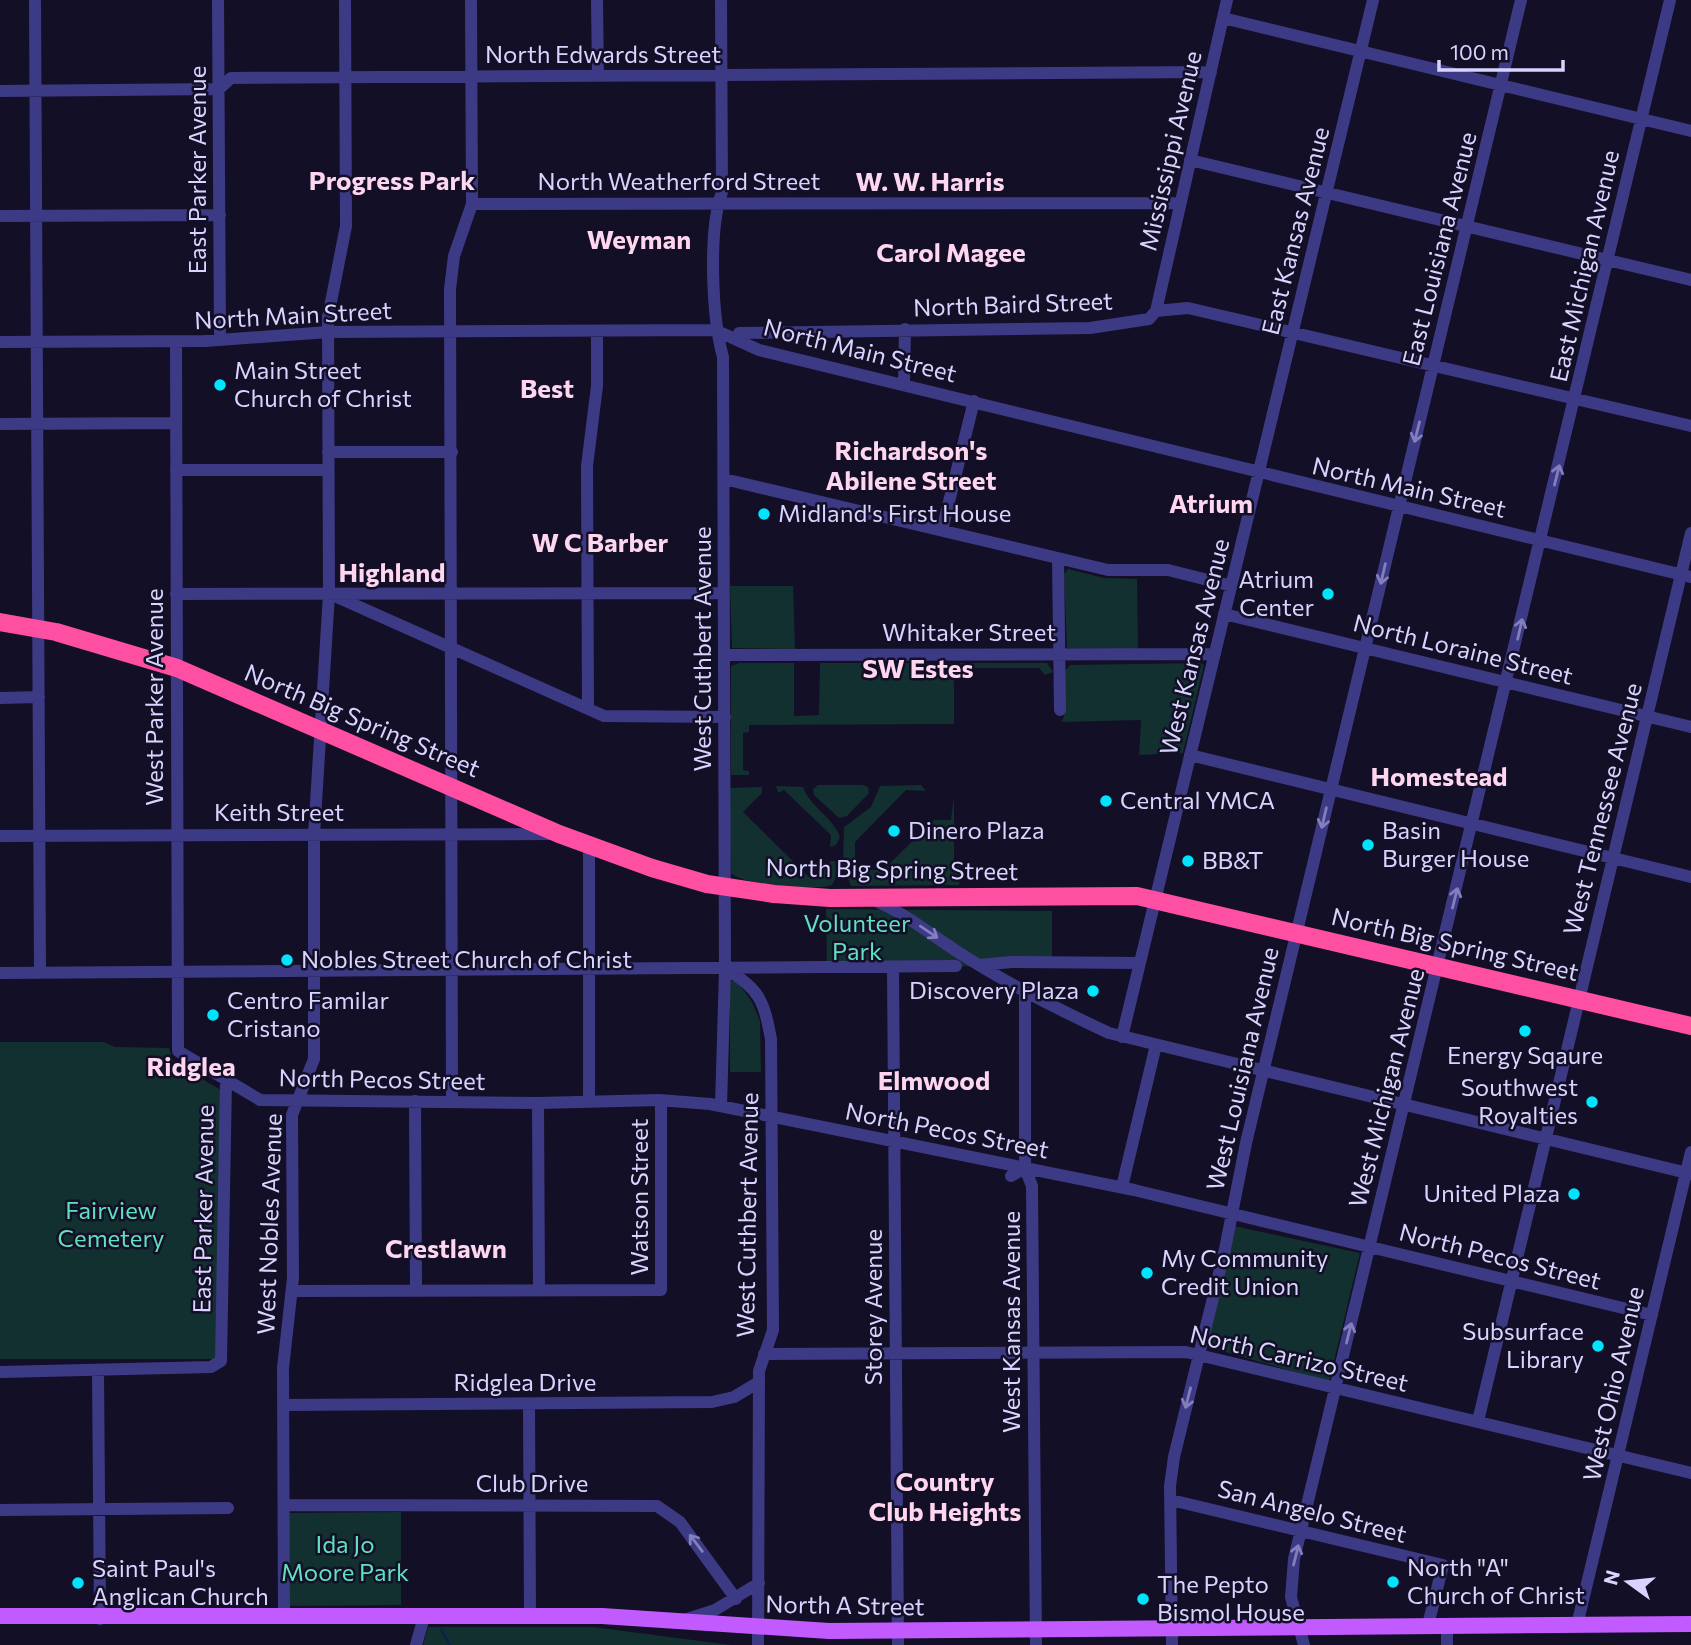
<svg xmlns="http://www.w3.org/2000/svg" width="1691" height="1645" viewBox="0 0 1691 1645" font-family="Commissioner,sans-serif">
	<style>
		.green { fill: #12302f }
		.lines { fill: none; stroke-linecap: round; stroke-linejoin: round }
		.stream { stroke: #0c2248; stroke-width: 2.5 }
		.minor { stroke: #3d3a85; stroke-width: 12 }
		.major { stroke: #c25bff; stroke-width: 16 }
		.highway { stroke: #ff4fa3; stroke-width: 18 }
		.oneway { stroke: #837fbc }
		.poi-dot { fill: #00e5ff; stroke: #130f26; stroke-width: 2.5 }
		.labels { text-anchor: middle; stroke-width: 5; stroke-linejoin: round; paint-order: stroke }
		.street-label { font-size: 24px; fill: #d9d4ff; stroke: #130f26 }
		.poi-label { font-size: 24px; fill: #d9d4ff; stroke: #130f26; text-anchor: start }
		.park-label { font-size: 24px; fill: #5fe0c0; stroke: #130f26 }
		.neighbourhood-label { font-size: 26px; font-weight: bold; fill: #ffd6f0; stroke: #130f26 }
	</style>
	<rect width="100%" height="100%" fill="#130f26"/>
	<!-- green -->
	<path class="green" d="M1068,569L1104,578L1137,579L1138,649L1067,648L1064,574Z
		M730,586H793L795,649L732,648Z
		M794,663V716L819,715L820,663H1047L1053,672L1045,675L1039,668H961L964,677L954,680V724L749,725V732L743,733V770L749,771V775H731V666L739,663Z
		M1200,663L1204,665L1183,753L1139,755L1141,720L1061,722L1064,717V672L1070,665Z
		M818,785H862L868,787L869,793L847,816L839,818L814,795L813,789Z
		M921,785L926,791L906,790L855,842V870H883L934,820H951L954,796V862L962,865L959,885L851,886L843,864L844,827L871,807L880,786Z
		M776,786L803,787C810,807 833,817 840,837L836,845L830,847L831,835L784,790L778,793Z
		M762,787V793L743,812L811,879L831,861H835L837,875L832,885C817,891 741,885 731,873L729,788Z
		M826,909L1052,911V965L827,969Z
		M730,981H737L752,1002L760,1021L761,1072H730Z
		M0,1042H104L115,1047L169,1048L174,1063L221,1090V1359H0Z
		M1234,1226L1360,1253L1329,1382L1205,1346Z
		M401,1512V1605L290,1606L289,1513Z
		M428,1627H593L731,1645H423Z"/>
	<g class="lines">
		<!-- stream -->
		<path class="stream" d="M441,1629L450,1645"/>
		<!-- minor -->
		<path class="minor" d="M35,0L40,972
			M218,0L220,339
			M597,0L598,76
			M721,0L722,192C708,230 712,318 723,357L725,969L721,1106
			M1223,18L1691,131
			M0,91L219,89L231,78L1211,72
			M1190,160L1691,280
			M472,204L1180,203
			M0,216L220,215
			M1156,311L1227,0
			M739,333L1090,328L1149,319L1156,311L1188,308L1691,426
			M0,342L205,341L328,332L715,330L759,350L1691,577
			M176,342L178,1051L260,1100L538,1103L659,1100L710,1104L1134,1190L1652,1315
			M904,384L905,329
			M0,424L175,423
			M328,452H452
			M176,470H328
			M724,479L1108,570H1168L1232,586
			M942,530L974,401
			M1058,559L1060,710
			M176,594L724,593
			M337,597L604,716L725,717
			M1224,614L1691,727
			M724,655L1215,654
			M0,698L39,697
			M588,709L587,466L597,386V331
			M1190,755L1691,877
			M0,836L552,834
			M876,901C906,914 930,934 958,952C1006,983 1057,1009 1109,1033L1691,1174
			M980,965L1011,962L1140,963
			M893,968L898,1645
			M725,969C760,988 764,1002 771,1039L773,1330L759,1371L758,1645
			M0,973L956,966
			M1122,1037L1373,0
			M415,1101L416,1290
			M452,1102L450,289L454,256L472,204L471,0
			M589,1102V846
			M538,1103L539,1290
			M1025,1168L1032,1186L1036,1645
			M1011,1176L1025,1168V991
			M1122,1187L1156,1045
			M292,1291L661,1290V1103
			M764,1354L1186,1352L1691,1473
			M98,1371L100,1619
			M0,1372L211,1367L221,1361L226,1080
			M529,1404L530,1616
			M284,1405L712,1402L734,1397L759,1382
			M1478,1421L1691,533
			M1171,1500L1443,1565L1428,1625
			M284,1505L657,1506L680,1522L736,1599
			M0,1510L228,1508
			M284,1617L283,1368L293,1278L292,1115L314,1059V835L329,594L328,317L346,226L345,0
			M684,1620L715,1610L759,1583
			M1577,1625L1691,1152
			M1447,1626V1645
			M416,1645L424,1617
			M1172,1645L1170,1486L1174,1457L1225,1249L1246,1143L1521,0
			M1304,1645L1291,1597L1294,1559L1670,0"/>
		<!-- major -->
		<path class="major" d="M0,1616H602L829,1631L1691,1624"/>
		<!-- highway -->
		<path class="highway" d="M0,622L56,632L177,668L559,834L652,868L707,884L774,894L830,898L1137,896L1691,1026"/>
	</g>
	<!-- one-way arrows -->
	<defs><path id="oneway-shaft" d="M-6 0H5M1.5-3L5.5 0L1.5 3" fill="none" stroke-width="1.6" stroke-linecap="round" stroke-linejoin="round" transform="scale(1.75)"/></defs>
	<g class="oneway">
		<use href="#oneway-shaft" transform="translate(1417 432) rotate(104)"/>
		<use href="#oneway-shaft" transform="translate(1557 475) rotate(-76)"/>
		<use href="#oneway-shaft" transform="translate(1383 574) rotate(103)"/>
		<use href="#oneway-shaft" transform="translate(1520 629) rotate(-77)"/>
		<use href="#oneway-shaft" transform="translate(1324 818) rotate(103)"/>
		<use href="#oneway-shaft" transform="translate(1455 898) rotate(-76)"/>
		<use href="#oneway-shaft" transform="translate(929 932) rotate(34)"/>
		<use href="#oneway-shaft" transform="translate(1349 1333) rotate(-76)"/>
		<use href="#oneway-shaft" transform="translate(1188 1398) rotate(104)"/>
		<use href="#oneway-shaft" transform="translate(696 1543) rotate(-127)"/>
		<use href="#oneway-shaft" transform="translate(1296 1555) rotate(-76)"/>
	</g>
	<!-- markers -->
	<g class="poi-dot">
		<circle cx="220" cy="385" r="7"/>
		<circle cx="764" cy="514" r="7"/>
		<circle cx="1328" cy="594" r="7"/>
		<circle cx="1106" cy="801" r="7"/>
		<circle cx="894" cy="831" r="7"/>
		<circle cx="1368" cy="845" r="7"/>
		<circle cx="1188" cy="861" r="7"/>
		<circle cx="287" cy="960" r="7"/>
		<circle cx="1093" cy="991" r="7"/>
		<circle cx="213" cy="1015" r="7"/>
		<circle cx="1525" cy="1031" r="7"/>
		<circle cx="1592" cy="1102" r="7"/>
		<circle cx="1574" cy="1194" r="7"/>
		<circle cx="1147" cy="1273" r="7"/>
		<circle cx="1598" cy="1346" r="7"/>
		<circle cx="1393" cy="1582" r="7"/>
		<circle cx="78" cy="1583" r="7"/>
		<circle cx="1143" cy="1599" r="7"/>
	</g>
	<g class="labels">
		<!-- street labels -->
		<g class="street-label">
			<text x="603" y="63">North Edwards Street</text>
			<text transform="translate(1171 151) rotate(-77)" y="8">Mississippi Avenue</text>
			<text transform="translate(198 170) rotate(-90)" y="8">East Parker Avenue</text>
			<text x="679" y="190">North Weatherford Street</text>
			<text transform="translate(1296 231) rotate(-76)" y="8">East Kansas Avenue</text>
			<text transform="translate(1440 249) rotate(-76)" y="8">East Louisiana Avenue</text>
			<text transform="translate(1585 266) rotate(-77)" y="8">East Michigan Avenue</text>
			<text transform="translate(1013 305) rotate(-2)" y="8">North Baird Street</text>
			<text transform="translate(293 316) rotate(-3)" y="8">North Main Street</text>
			<text transform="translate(860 351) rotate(14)" y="8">North Main Street</text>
			<text transform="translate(1409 488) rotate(13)" y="8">North Main Street</text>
			<text x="969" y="641">Whitaker Street</text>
			<text transform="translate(1195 647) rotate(-76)" y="8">West Kansas Avenue</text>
			<text transform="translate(703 649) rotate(-90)" y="8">West Cuthbert Avenue</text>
			<text transform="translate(1463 650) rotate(14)" y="8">North Loraine Street</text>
			<text transform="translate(155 697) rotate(-90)" y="8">West Parker Avenue</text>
			<text transform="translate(362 721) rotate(23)" y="8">North Big Spring Street</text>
			<text transform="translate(1603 809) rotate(-76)" y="8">West Tennessee Avenue</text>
			<text x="279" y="821">Keith Street</text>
			<text transform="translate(892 870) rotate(1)" y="8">North Big Spring Street</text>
			<text transform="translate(1455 945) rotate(13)" y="8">North Big Spring Street</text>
			<text transform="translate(1243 1069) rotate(-77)" y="8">West Louisiana Avenue</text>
			<text transform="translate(382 1080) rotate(1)" y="8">North Pecos Street</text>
			<text transform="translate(1387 1088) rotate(-76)" y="8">West Michigan Avenue</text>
			<text transform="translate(947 1131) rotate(11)" y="8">North Pecos Street</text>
			<text transform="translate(640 1197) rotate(-90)" y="8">Watson Street</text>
			<text transform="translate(204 1209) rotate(-89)" y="8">East Parker Avenue</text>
			<text transform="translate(748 1215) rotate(-89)" y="8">West Cuthbert Avenue</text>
			<text transform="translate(270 1224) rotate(-88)" y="8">West Nobles Avenue</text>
			<text transform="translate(1500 1257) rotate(14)" y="8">North Pecos Street</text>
			<text transform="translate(874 1307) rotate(-90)" y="8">Storey Avenue</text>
			<text transform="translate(1012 1322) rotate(-90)" y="8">West Kansas Avenue</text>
			<text transform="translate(1299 1359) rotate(13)" y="8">North Carrizo Street</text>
			<text x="525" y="1391">Ridglea Drive</text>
			<text transform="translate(1614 1384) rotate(-77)" y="8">West Ohio Avenue</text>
			<text x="532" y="1492">Club Drive</text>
			<text transform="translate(1312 1512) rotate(14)" y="8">San Angelo Street</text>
			<text transform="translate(845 1606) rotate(1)" y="8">North A Street</text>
		</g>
		<!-- poi labels -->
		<g class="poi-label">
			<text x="234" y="379">Main Street<tspan x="234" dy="28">Church of Christ</tspan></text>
			<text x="778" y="522">Midland's First House</text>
			<text x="1314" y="588" text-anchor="end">Atrium<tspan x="1314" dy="28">Center</tspan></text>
			<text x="1120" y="809">Central YMCA</text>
			<text x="908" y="839">Dinero Plaza</text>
			<text x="1382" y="839">Basin<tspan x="1382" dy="28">Burger House</tspan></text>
			<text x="1202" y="869">BB&amp;T</text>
			<text x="301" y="968">Nobles Street Church of Christ</text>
			<text x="1079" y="999" text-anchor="end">Discovery Plaza</text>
			<text x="227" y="1009">Centro Familar<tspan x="227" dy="28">Cristano</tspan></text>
			<text x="1525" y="1064" text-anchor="middle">Energy Sqaure</text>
			<text x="1578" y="1096" text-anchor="end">Southwest<tspan x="1578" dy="28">Royalties</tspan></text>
			<text x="1560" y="1202" text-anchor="end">United Plaza</text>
			<text x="1161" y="1267">My Community<tspan x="1161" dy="28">Credit Union</tspan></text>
			<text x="1584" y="1340" text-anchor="end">Subsurface<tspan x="1584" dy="28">Library</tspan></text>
			<text x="1407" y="1576">North "A"<tspan x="1407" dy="28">Church of Christ</tspan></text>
			<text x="92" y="1577">Saint Paul's<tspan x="92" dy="28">Anglican Church</tspan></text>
			<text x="1157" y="1593">The Pepto<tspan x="1157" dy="28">Bismol House</tspan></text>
		</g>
		<!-- park labels -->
		<g class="park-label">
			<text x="857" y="932">Volunteer<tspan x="857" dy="28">Park</tspan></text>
			<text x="111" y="1219">Fairview<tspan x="111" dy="28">Cemetery</tspan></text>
			<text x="345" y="1553">Ida Jo<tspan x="345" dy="28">Moore Park</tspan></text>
		</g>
		<!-- neighbourhood labels -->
		<g class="neighbourhood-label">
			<text x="392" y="190">Progress Park</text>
			<text x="930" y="191">W. W. Harris</text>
			<text x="639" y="249">Weyman</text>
			<text x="951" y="262">Carol Magee</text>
			<text x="547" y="398">Best</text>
			<text x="911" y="460">Richardson's<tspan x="911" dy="30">Abilene Street</tspan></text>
			<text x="1211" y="513">Atrium</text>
			<text x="600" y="552">W C Barber</text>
			<text x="392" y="582">Highland</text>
			<text x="918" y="678">SW Estes</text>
			<text x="1439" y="786">Homestead</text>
			<text x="191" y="1076">Ridglea</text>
			<text x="934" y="1090">Elmwood</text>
			<text x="446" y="1258">Crestlawn</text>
			<text x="945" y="1491">Country<tspan x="945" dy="30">Club Heights</tspan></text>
		</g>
	</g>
	<!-- north arrow -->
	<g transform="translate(1628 1582) rotate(285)" stroke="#130f26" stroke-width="5" paint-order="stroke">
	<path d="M0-5L12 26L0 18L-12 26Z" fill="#d9d4ff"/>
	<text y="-10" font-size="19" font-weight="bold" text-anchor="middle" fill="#d9d4ff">N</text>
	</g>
	<!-- scale -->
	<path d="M1439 60v10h124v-10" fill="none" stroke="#d9d4ff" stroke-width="3.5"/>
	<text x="1450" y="60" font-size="21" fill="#d9d4ff" stroke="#130f26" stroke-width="5" paint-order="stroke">100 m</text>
</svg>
